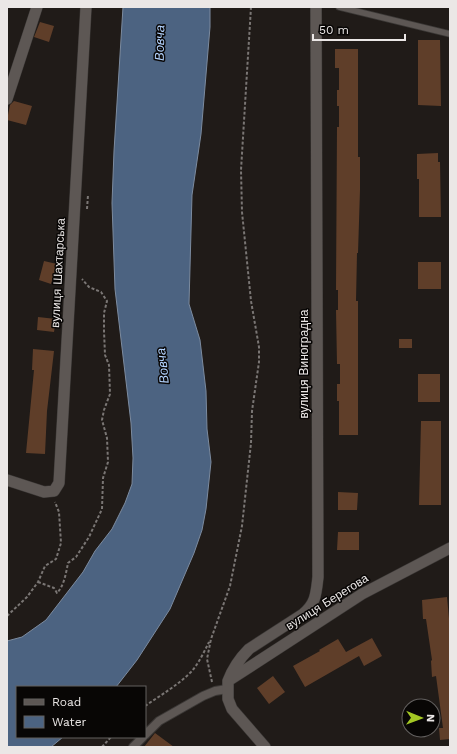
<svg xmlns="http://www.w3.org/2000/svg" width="457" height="754" viewBox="0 0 457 754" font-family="'Work Sans',sans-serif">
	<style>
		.water { fill: #4c6381; stroke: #7c8b9f }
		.building { fill: #5f3e29 }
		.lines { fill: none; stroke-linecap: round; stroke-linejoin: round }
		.service-casing { stroke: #3b3836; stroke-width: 7 }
		.pedestrian-casing { stroke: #3b3836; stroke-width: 10 }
		.minor-casing { stroke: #3b3836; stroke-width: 12 }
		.path { stroke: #7a7674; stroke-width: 2; stroke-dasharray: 3 2; stroke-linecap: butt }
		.service { stroke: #5d5754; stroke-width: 5.5 }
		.pedestrian { stroke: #5d5754; stroke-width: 8 }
		.minor { stroke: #5d5754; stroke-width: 11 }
		.labels { text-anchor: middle; stroke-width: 3; stroke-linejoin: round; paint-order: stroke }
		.street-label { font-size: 12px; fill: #ebe7e6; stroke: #080605 }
		.water-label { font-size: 13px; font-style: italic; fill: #b3d3fe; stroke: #080605 }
	</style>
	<rect width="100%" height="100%" fill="#201b18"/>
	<!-- water -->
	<path class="water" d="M123,7H210V27L201,134L192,195L189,304L200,340L206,391L207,429L211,462L206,509L202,530L194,553L170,609L137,660L116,687H17V737H63L51,747H7V641L22,637L46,620L83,572L95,551L112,529L125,503L132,484L133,458L131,423L115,289L112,203L114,151Z"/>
	<!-- building -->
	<path class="building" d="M40,22L54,26L49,42L34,37Z
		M418,40H440L441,106L418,105Z
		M335,49H358V157H360V190L358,253H357L356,301H358V435H339V401H337V384H340V364H337L336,310H338V290H336L337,127H339V106H337V90H339V68H335Z
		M14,101L32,106L26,125L7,120L10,105Z
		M438,153V162H440L441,217H419V179H417V154Z
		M44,261L57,264L51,284L39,280Z
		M418,262H441V289H418Z
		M38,317L56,319L54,332L37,330Z
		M399,339H412V348H399Z
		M33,349L54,351L47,411L45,454L26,453L34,370H32Z
		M418,374H440V402H418Z
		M421,421H441V505H419Z
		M338,492L358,493L357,510H338Z
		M338,532H359V550H337Z
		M447,597L450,629V739L440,740L439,728H443L436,676L432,677L431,661L432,660L426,619H423L422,600Z
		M372,638L382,656L364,666L359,656L305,687L293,666L320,651L319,650L338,639L346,652Z
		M273,676L285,692L269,704L257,688Z
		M155,733L174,747H144Z"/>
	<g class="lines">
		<defs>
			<path id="service" d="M339,7L450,34"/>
			<path id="pedestrian" d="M145,735L159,721L203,696L215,691L227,689
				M133,747L143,737"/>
			<path id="minor" d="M7,99L37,7
				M7,480L44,492L54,491L59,483L86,7
				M228,681C233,668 239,659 249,649L303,614C316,603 316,594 318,577L316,7
				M265,747L232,709L228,699V681L362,594L450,548"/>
		</defs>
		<!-- service casing -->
		<use href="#service" class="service-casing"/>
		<!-- pedestrian casing -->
		<use href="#pedestrian" class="pedestrian-casing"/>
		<!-- minor casing -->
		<use href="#minor" class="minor-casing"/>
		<!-- path -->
		<path class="path" d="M87,209L88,195
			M38,582L54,588L57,593C64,586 66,573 68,563L76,557L89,537L102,509L103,478L108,462L107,438L102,420L104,410L110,394L109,365L105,355L104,331V313L107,301L101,292L89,287L82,279
			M7,616L27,597L38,582L45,566L56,559L61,543L59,512L55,502
			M212,682L207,659L211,639L230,586L242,526L251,443L252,411L259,362V347L251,301L242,212L241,170L251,7
			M145,706C161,695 178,685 191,672C199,663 204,652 209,642
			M102,747L111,737"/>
		<!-- service -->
		<use href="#service" class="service"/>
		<!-- pedestrian -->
		<use href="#pedestrian" class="pedestrian"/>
		<!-- minor -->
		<use href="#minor" class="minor"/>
	</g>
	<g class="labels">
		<!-- street labels -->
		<g class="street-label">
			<text transform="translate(58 273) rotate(-87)" y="4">вулиця Шахтарська</text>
			<text transform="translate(304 364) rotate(-90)" y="4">вулиця Виноградна</text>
			<text transform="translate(327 602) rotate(-32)" y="4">вулиця Берегова</text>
		</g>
		<!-- water labels -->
		<g class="water-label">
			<text transform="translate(159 43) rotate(-89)" y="5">Вовча</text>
			<text transform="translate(162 366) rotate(-96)" y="5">Вовча</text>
		</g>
	</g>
	<!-- border -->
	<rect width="457" height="754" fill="none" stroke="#ebe7e6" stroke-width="16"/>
	<!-- legend -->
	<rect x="16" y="686" width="130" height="52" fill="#080605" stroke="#63605f"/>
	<rect x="24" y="699" width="20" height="6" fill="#5d5754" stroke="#63605f"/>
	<text x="52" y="706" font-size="12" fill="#ebe7e6">Road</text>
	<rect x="24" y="716" width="20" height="12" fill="#4c6381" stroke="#63605f"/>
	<text x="52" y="726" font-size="12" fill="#ebe7e6">Water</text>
	<!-- north arrow -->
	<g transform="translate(421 718) rotate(91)"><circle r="19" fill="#080605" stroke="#63605f"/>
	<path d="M0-3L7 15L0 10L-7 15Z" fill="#a4c824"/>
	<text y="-6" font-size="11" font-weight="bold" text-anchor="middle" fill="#ebe7e6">N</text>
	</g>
	<!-- scale -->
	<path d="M313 34v6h92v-6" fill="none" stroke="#ebe7e6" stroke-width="2"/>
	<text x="319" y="34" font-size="12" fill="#ebe7e6" stroke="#080605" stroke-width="3" paint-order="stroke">50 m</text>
</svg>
